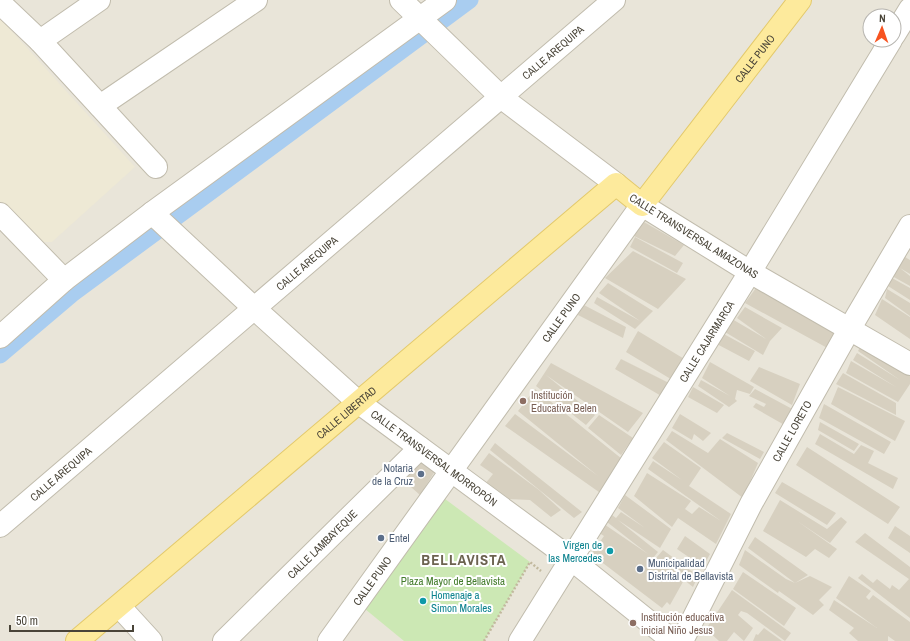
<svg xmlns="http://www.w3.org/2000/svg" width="910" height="641" viewBox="0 0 910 641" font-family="'Archivo Narrow',sans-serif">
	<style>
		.residential { fill: #e9e5d9; fill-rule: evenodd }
		.education { fill: #eee9d5 }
		.green { fill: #cce8b4 }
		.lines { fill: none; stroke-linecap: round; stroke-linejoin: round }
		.canal { stroke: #a9cdf0; stroke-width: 17 }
		.building { fill: #d7d0c0 }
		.minor-casing { stroke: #c1bcad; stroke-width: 24 }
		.major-casing { stroke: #e3c96b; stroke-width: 24 }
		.path { stroke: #c2b99e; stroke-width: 2.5; stroke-dasharray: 2 2; stroke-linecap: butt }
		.minor { stroke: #fff; stroke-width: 22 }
		.major { stroke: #fdea9c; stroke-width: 22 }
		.education-dot { fill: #8d6e63; stroke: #fff; stroke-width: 1.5 }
		.service-dot { fill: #5c6f8a; stroke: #fff; stroke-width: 1.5 }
		.culture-dot { fill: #0f9aa8; stroke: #fff; stroke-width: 1.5 }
		.labels { text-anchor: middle; stroke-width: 4; stroke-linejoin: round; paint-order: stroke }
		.street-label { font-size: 11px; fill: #494438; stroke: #fff }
		.education-label { font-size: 11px; fill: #785e54; stroke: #fff; text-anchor: start }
		.service-label { font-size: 11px; fill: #4e5e75; stroke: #fff; text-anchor: start }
		.culture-label { font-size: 11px; fill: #0d838f; stroke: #fff; text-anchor: end }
		.park-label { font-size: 11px; fill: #437b2b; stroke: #fff }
		.district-label { font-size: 15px; font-weight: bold; letter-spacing: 1px; fill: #6c6350; stroke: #fff }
	</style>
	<rect width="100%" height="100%" fill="#f5f3eb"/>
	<!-- residential -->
	<path class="residential" d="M0,0H910V641H0ZM870,16H894V40H870Z"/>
	<!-- education -->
	<path class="education" d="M0,18L135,167L52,242H37L0,203Z"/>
	<!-- green -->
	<path class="green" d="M441,496L530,562L484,641H404L365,609Z"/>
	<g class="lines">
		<!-- canal -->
		<path class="canal" d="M0,355L72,294L470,0"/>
	</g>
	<!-- building -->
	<path class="building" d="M637,218L684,245L675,256L630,234Z
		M635,237L683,263L677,273L630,247Z
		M633,251L686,279L658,309L605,278Z
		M900,254L910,260V274L900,268L910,276V286L892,276Z
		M892,278L910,288V300L888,286Z
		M761,281L842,329L831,350L745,303Z
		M608,283L653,311L635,329L594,303L597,297L640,321L599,293Z
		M887,289L910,303V316L885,298Z
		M882,299L910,317V339L875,315Z
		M582,304L626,327L623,338L578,315Z
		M745,307L782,328L770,341L763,355L725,332L732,319L766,339L737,318Z
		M638,331L686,360L674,381L626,352Z
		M720,332L755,351L749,361L713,342Z
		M863,342L910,373V384L898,402L846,373L851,361L896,387L853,360L857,353L900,380L858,351Z
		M621,359L669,383L663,397L615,369Z
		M710,362L754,387L750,394L737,390L735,399L737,401L729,407L698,386L701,380L730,396L702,378Z
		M551,363L643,413L628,432L546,375L595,415L586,425L536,386Z
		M759,367L800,384L792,405L750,381Z
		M843,373L896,403V415L836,384Z
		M693,387L724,405L717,413L688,397Z
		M838,387L905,421L895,441L831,404Z
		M535,389L627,463L606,497L505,426L515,414L598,476L518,411Z
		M755,389L796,411L788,427L753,407L756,403L764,407L766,404L749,396Z
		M824,404L891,442L884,454L819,418Z
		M680,414L711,433L703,441L694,434L692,440L672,428Z
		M599,415L633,438L621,455L588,428Z
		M820,422L859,444L854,451L818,430Z
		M672,431L708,453L720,439L758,463L743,498L666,440Z
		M727,433L764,452L760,459L722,438Z
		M820,434L854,454L861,445L874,451L868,463L898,478L893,489L815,444Z
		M664,442L701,468L689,486L731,514L716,544L678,518L672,527L634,496L647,473L691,501L685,509L692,514L699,507L721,521L648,469L653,461L682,480L652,458Z
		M495,443L582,512L574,518L490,450Z
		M807,447L900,507L888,524L796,465Z
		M489,453L539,490L561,510L551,517L530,500L508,499L485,484L493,474L480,465Z
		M425,459L437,468L420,495L403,480Z
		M782,482L836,513L827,525L775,493Z
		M625,495L671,529L660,548L618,520L658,552L653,558L684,580L670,605L667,602L662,608L591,554L604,536L593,529L598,520L648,554L607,522L612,515L616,518L621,512L645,528L618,508Z
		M780,500L827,529L841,517L847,522L830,543L797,521L837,549L829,558L815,549L806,557L763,531Z
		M895,526L910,536V553L888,538Z
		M865,533L910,567V618L858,578L862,574L873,583L877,579L890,589L892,585L899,590L909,579L855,542Z
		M685,536L710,554L703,567L677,549Z
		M755,537L808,575L795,583L810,576L832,587L819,600L824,605L813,615L779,591L778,593L739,565L745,550L786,579L795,583L748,548Z
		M663,550L698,576L693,587L656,558Z
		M743,572L796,608L784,626L733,589Z
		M849,576L871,591L866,597L869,600L873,595L910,622V641H895L888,636V641H858L849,633L854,628L829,610L834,600L877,628L836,598Z
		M732,590L791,633L785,641L747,613L741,611L738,615L753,628L744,641L734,632L727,641H719L706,629Z
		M764,628L782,641H753L756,634L758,635Z"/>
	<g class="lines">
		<defs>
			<g id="minor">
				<path d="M401,0L502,98L616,184"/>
				<path d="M0,3L40,41L156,167"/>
				<path d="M894,35L910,9"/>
				<path d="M40,41L99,0"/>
				<path d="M100,106L256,0"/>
				<path id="s1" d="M152,213L255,309L358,402L571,559L673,641"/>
				<path d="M0,214L64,280"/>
				<path d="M0,337L64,280L152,213L445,0"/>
				<path id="s2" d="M0,526L614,0"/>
				<path d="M119,606L151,641"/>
				<path id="s3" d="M224,641L420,448"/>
				<path id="s4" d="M329,641L642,205L750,272L910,364"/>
				<path id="s5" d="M520,641L750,272L891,40"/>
				<path id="s6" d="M682,641L751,504L850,328L910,226"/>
			</g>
			<g id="major">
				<path id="s7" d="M77,641L616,184L642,205L800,0"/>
			</g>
		</defs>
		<!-- minor casing -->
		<use href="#minor" class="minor-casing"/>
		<!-- major casing -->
		<use href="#major" class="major-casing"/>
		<!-- path -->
		<path class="path" d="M484,641L530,562L541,571"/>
		<!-- minor -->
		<use href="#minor" class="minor"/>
		<!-- major -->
		<use href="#major" class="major"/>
	</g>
	<!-- markers -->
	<g class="education-dot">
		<circle cx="523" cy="401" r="4"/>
		<circle cx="633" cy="623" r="4"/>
	</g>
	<g class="service-dot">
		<circle cx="421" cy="474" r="4"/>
		<circle cx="381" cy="538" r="4"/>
		<circle cx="640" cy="569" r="4"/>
	</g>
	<g class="culture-dot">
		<circle cx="610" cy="551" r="4"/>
		<circle cx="423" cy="601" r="4"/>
	</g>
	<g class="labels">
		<!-- street labels -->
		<g class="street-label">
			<text dy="4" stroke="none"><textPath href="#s2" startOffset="728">CALLE AREQUIPA</textPath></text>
			<text dy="4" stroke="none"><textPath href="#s7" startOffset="925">CALLE PUNO</textPath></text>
			<text transform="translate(694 236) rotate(32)" y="4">CALLE TRANSVERSAL AMAZONAS</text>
			<text dy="4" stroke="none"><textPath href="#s2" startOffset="404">CALLE AREQUIPA</textPath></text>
			<text dy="4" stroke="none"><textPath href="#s4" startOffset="398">CALLE PUNO</textPath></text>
			<text dy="4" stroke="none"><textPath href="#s5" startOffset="353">CALLE CAJARMARCA</textPath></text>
			<text dy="4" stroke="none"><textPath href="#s7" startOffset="353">CALLE LIBERTAD</textPath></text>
			<text dy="4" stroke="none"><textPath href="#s6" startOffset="237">CALLE LORETO</textPath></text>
			<text dy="4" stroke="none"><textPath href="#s1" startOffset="374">CALLE TRANSVERSAL MORROPÓN</textPath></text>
			<text dy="4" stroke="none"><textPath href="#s2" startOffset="80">CALLE AREQUIPA</textPath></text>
			<text dy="4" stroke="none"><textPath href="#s3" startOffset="138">CALLE LAMBAYEQUE</textPath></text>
			<text dy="4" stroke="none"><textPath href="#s4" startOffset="74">CALLE PUNO</textPath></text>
		</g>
		<!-- education labels -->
		<g class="education-label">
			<text x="531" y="399">Institución<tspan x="531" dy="13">Educativa Belen</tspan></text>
			<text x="641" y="621">Institución educativa<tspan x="641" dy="13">inicial Niño Jesus</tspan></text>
		</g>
		<!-- service labels -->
		<g class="service-label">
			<text x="413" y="472" text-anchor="end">Notaria<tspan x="413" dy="13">de la Cruz</tspan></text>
			<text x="389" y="542">Entel</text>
			<text x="648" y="567">Municipalidad<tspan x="648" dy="13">Distrital de Bellavista</tspan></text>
		</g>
		<!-- culture labels -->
		<g class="culture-label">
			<text x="602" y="549">Virgen de<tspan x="602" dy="13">las Mercedes</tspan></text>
			<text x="431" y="599" text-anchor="start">Homenaje a<tspan x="431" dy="13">Simon Morales</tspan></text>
		</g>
		<!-- park labels -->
		<g class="park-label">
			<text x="453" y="585">Plaza Mayor de Bellavista</text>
		</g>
		<!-- district labels -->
		<g class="district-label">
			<text x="464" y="565">BELLAVISTA</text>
		</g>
	</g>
	<!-- north arrow -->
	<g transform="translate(882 28) rotate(2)"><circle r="19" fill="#ffffff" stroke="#b6b4af"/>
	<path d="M0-3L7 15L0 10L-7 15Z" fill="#f75320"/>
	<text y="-6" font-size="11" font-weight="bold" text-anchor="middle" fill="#494438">N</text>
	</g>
	<!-- scale -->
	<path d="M10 625v6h123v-6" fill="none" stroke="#494438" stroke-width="2"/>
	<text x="16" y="625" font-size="12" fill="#494438" stroke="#ffffff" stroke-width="3" paint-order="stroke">50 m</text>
</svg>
